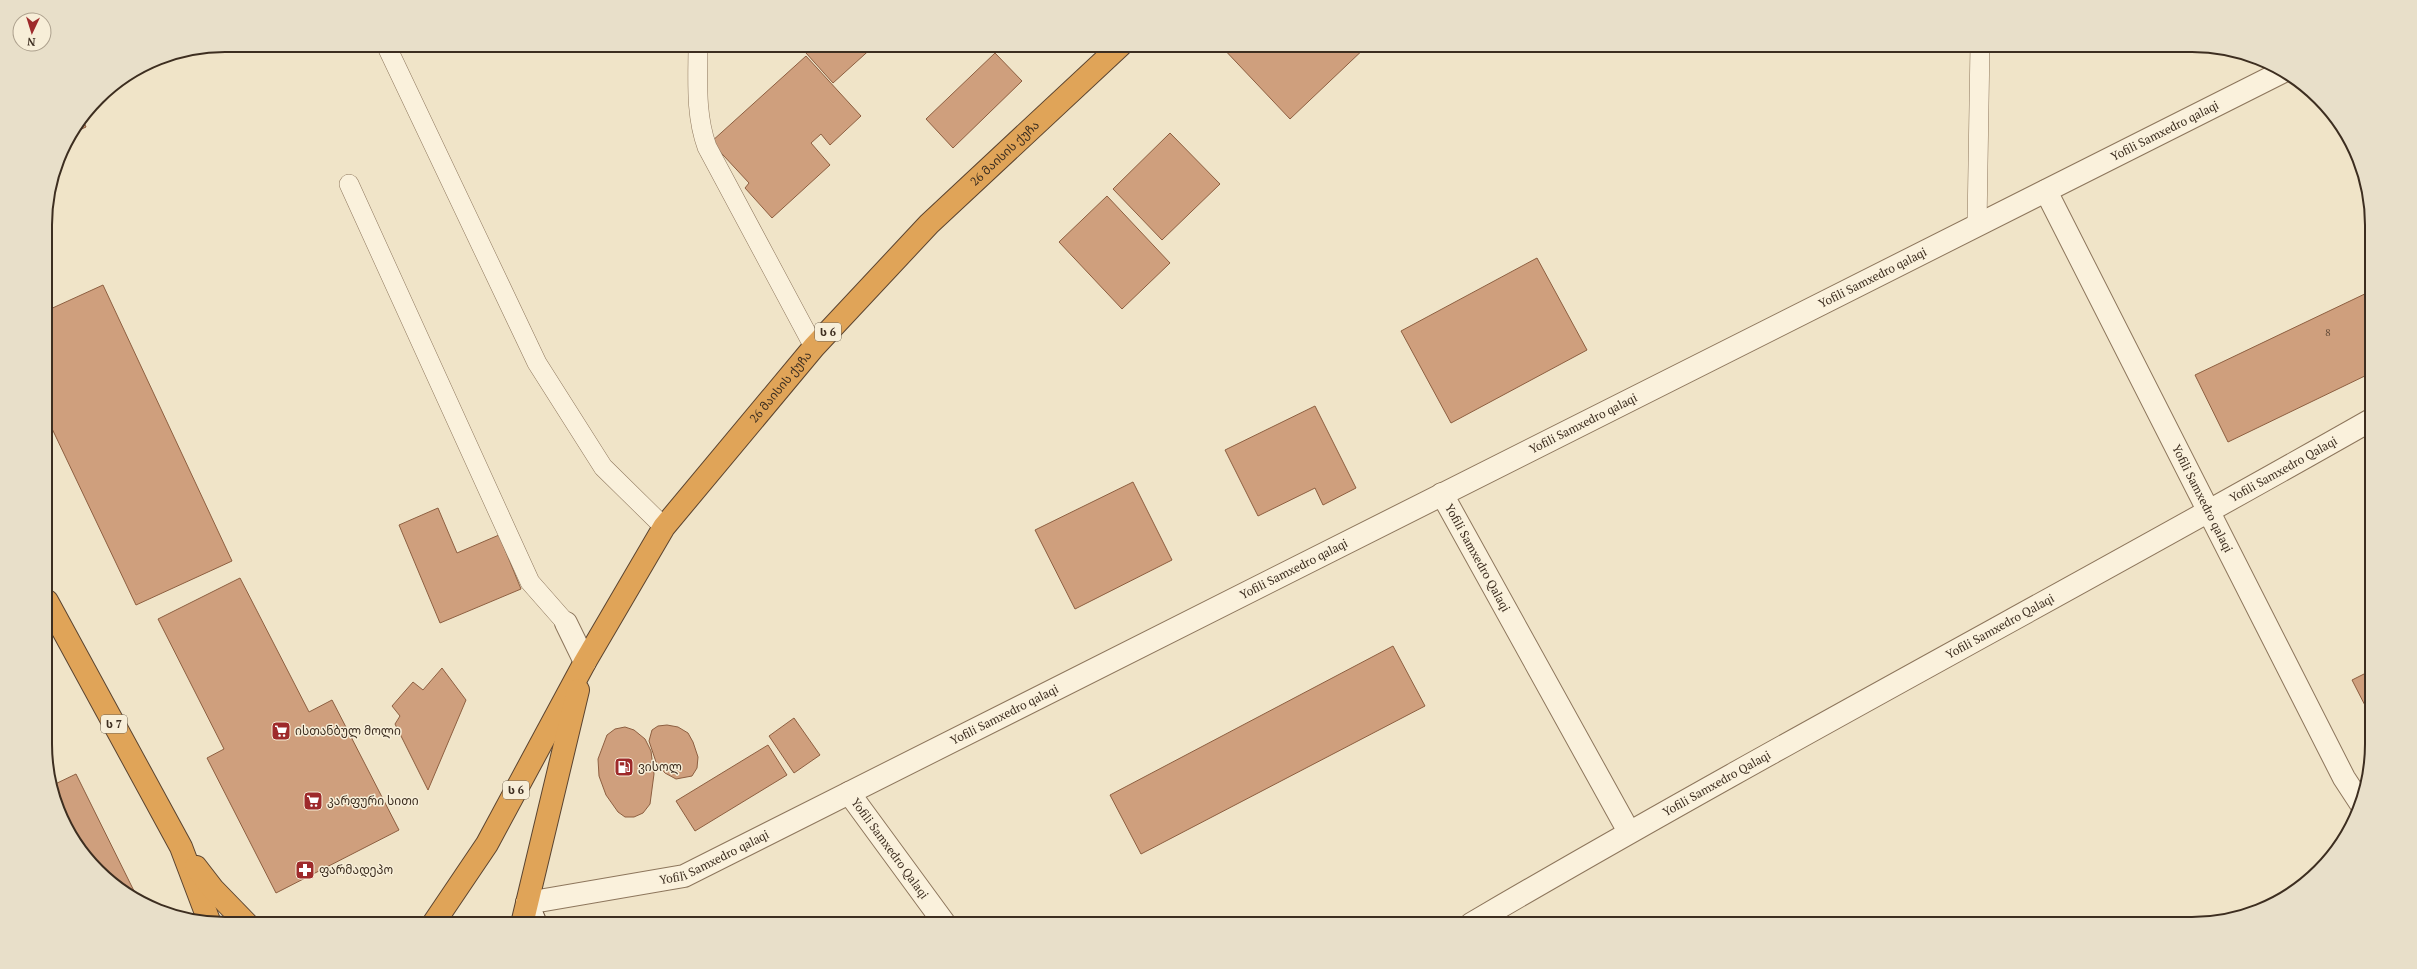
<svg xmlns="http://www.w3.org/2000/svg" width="2417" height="969" viewBox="0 0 2417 969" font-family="'PT Serif','Noto Sans Georgian',serif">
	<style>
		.building { fill: #cf9f7d; stroke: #8d5f41 }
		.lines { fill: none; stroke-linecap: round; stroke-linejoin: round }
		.lane-casing { stroke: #8d765c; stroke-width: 20 }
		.street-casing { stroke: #8d765c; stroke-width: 24 }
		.secondary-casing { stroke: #6f573f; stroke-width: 24 }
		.highway-casing { stroke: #5b4430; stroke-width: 24 }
		.lane { stroke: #faf1dc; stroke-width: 19 }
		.street { stroke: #faf1dc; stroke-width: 22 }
		.secondary { stroke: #faf1dc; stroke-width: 22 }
		.highway { stroke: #e0a458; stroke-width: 22 }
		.labels { text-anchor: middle; stroke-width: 3; stroke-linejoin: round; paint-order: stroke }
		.number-label { font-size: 10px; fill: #624a37 }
		.shield { fill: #f7eed8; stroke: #756857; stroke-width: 1 }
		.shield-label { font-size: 11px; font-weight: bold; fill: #3d2e20 }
		.street-label { font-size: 12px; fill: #3d2e20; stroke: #f7eed8 }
		.poi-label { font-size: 12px; fill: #3d2e20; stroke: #f7eed8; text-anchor: start }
		.rim { fill: none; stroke: #3d2e20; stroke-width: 2 }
	</style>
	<rect width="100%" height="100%" fill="#f0e4c8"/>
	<!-- building -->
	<path class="building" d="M808,45H875L833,83L806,53L811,49Z
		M1220,45H1368L1290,119Z
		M995,53L1022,81L953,148L926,119Z
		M806,56L861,116L830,145L821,134L811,143L830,165L772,218L745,188L749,183L711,142Z
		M83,120L86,127L73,133Z
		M1170,133L1220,184L1162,240L1113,189Z
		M1107,196L1170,263L1122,309L1059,242Z
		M1537,258L1587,350L1451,423L1401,331Z
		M103,285L232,561L136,605L46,416V311Z
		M2371,291V373L2228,442L2195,375Z
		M1315,406L1356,488L1323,505L1315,488L1258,516L1225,450Z
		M1133,482L1172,560L1075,609L1035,530Z
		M438,508L457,553L499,535L521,589L440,623L399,525Z
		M240,578L309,712L332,700L399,830L276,893L207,758L224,749L158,619Z
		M1393,646L1425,706L1141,854L1110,795Z
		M442,668L466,700L428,790L395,724L400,716L392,706L413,682L423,690Z
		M2372,670V719L2352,680Z
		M794,718L820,755L794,773L769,736Z
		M667,725L678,727L688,733L693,742L698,757L697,768L692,776L676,779L665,773L656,762L649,741L652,730L658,726Z
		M625,727L634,730L645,739L651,751L654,774L650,804L643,813L634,817H625L618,812L606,795L599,776L598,759L607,735L615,729Z
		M768,745L787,775L695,831L676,801Z
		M76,774L139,901L125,894L90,863L63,823L51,786Z
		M711,917L714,924H695Z"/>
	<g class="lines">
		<defs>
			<path id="lane" d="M386,45L537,363L603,467L664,527
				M698,45C698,79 695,114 707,147L814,347
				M349,184L530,582L566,623
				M1977,225L1980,45"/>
			<g id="street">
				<path id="s1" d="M2046,191L2344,778L2361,804"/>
				<path id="s2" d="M1442,494L1629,832"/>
				<path d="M566,623L585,662"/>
				<path id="s3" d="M849,793L945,924"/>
				<path id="s4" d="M527,903L684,876L2284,71"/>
				<path id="s5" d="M1471,924C1768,750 2072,590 2371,420"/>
			</g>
			<path id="secondary" d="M527,903L536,924"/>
			<g id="highway">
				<path d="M47,601L181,847L209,921"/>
				<path d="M196,867L213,889L247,924"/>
				<path id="s6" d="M433,924L487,844L585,662L664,527L814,347L929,224L1121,45"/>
				<path d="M522,924L578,690"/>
			</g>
		</defs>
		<!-- lane casing -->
		<use href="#lane" class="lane-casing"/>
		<!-- street casing -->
		<use href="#street" class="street-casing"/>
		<!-- secondary casing -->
		<use href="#secondary" class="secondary-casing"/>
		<!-- highway casing -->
		<use href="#highway" class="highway-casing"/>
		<!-- lane -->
		<use href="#lane" class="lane"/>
		<!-- street -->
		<use href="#street" class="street"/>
		<!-- secondary -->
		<use href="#secondary" class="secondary"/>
		<!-- highway -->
		<use href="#highway" class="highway"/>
	</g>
	<!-- icons -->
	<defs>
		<symbol id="supermarket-square" viewBox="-11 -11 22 22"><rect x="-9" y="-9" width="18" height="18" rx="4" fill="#9e2a2b" stroke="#f7eed8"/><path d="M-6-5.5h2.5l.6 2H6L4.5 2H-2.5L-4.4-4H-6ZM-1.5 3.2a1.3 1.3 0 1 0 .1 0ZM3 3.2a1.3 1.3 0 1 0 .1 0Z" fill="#fff"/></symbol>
		<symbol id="fuel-square" viewBox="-11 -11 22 22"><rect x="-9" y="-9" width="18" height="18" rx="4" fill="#9e2a2b" stroke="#f7eed8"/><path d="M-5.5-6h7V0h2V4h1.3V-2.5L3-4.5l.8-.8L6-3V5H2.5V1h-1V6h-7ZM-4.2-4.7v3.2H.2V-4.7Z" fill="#fff"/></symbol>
		<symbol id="pharmacy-square" viewBox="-11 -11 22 22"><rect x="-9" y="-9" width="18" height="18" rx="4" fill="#9e2a2b" stroke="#f7eed8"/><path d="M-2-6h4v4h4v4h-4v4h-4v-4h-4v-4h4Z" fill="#fff"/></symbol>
	</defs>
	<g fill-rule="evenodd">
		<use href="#supermarket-square" x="270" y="720" width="22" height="22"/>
		<use href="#fuel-square" x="613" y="756" width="22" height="22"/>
		<use href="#supermarket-square" x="302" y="790" width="22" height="22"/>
		<use href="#pharmacy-square" x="294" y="859" width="22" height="22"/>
	</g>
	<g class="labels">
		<!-- number labels -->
		<g class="number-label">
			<text x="2328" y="336">8</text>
		</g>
		<!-- shield labels -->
		<g class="shield">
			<rect x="815" y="323" width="26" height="18" rx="3"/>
			<rect x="101" y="715" width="26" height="18" rx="3"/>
			<rect x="503" y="781" width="26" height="18" rx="3"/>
		</g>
		<g class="shield-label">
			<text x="828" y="336">ს 6</text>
			<text x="114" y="728">ს 7</text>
			<text x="516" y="794">ს 6</text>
		</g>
		<!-- street labels -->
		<g class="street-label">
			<text dy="4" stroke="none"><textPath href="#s4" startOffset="1817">Yofili Samxedro qalaqi</textPath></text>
			<text dy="4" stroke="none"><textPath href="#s6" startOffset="966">26 მაისის ქუჩა</textPath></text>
			<text dy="4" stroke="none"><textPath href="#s4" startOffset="1490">Yofili Samxedro qalaqi</textPath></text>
			<text dy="4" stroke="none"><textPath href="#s6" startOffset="642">26 მაისის ქუჩა</textPath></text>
			<text dy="4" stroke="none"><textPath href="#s4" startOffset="1166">Yofili Samxedro qalaqi</textPath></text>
			<text dy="4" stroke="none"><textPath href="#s5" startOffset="931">Yofili Samxedro Qalaqi</textPath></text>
			<text dy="4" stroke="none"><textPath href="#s1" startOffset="345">Yofili Samxedro qalaqi</textPath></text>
			<text dy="4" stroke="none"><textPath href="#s2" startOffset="73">Yofili Samxedro Qalaqi</textPath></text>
			<text dy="4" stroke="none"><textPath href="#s4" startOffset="842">Yofili Samxedro qalaqi</textPath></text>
			<text dy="4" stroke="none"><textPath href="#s5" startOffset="607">Yofili Samxedro Qalaqi</textPath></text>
			<text dy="4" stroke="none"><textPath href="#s4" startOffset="518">Yofili Samxedro qalaqi</textPath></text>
			<text dy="4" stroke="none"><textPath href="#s5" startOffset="283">Yofili Samxedro Qalaqi</textPath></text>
			<text dy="4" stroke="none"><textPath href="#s3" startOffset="69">Yofili Samxedro Qalaqi</textPath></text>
			<text dy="4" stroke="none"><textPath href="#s4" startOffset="194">Yofili Samxedro qalaqi</textPath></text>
		</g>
		<!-- poi labels -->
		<g class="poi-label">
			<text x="295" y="735">ისთანბულ მოლი</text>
			<text x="638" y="771">ვისოლ</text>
			<text x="327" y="805">კარფური სითი</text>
			<text x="319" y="874">ფარმადეპო</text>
		</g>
	</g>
	<!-- crop -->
	<path d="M0 0H2417V969H0ZM225 52H2192A173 173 0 0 1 2365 225V744A173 173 0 0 1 2192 917H225A173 173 0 0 1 52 744V225A173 173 0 0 1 225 52Z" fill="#e8dfc9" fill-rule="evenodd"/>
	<path class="rim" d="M225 52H2192A173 173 0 0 1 2365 225V744A173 173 0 0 1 2192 917H225A173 173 0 0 1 52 744V225A173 173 0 0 1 225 52Z"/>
	<!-- north arrow -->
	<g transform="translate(32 32) rotate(184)"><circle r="19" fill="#f7eed8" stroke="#ada18e"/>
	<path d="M0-3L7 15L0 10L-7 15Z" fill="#9e2a2b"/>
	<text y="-6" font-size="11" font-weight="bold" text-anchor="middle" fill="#3d2e20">N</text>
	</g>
</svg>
